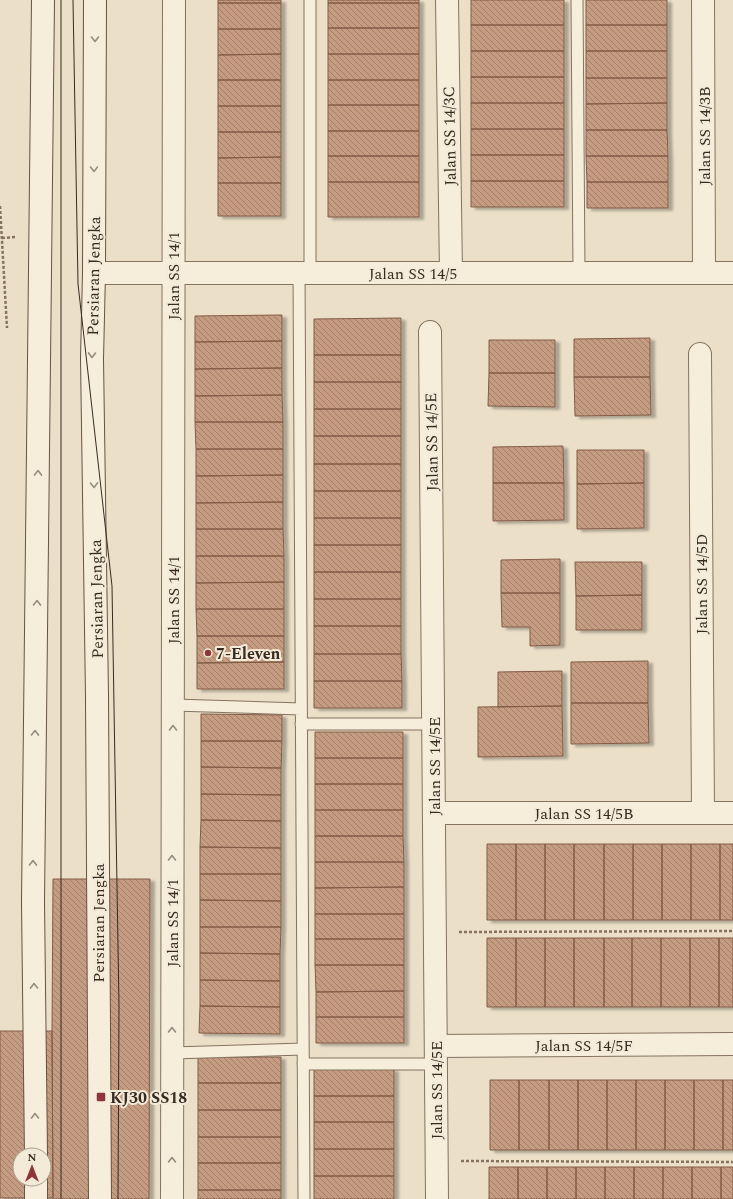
<svg xmlns="http://www.w3.org/2000/svg" width="733" height="1199" viewBox="0 0 733 1199" font-family="Spectral,serif">
	<style>
		.building { fill: url(#building-back-hatch); stroke: #825c47; fill-rule: evenodd; filter: url(#shadow) }
		.lines { fill: none; stroke-linecap: round; stroke-linejoin: round }
		.service-casing { stroke: #85725f; stroke-width: 13 }
		.minor-casing { stroke: #85725f; stroke-width: 24 }
		.secondary-casing { stroke: #675342; stroke-width: 24 }
		.path { stroke: #85725f; stroke-width: 2.5; stroke-dasharray: 3 2; stroke-linecap: butt }
		.service { stroke: #f6eddb; stroke-width: 11 }
		.minor { stroke: #f6eddb; stroke-width: 22 }
		.secondary { stroke: #f6eddb; stroke-width: 22 }
		.tram { stroke: #372b21; stroke-width: 1 }
		.oneway { stroke: #968c7e }
		.poi-dot { fill: #8f3438; stroke: #f3ead7; stroke-width: 1.5 }
		.labels { text-anchor: middle; stroke-width: 4; stroke-linejoin: round; paint-order: stroke }
		.street-label { font-size: 16px; fill: #372b21; stroke: #f3ead7 }
		.poi-label { font-size: 16px; font-weight: bold; fill: #372b21; stroke: #f3ead7; text-anchor: start }
	</style>
	<defs>
		<pattern id="building-back-hatch" width="6" height="6" patternUnits="userSpaceOnUse"><rect width="6" height="6" fill="#c59b81"/><path d="M-1 5l2 2M0 0l6 6M5-1l2 2" fill="none" stroke="#a17f69"/></pattern>
		<filter id="shadow"><feDropShadow dx="4.5" dy="2.5" stdDeviation="1" flood-color="#0004"/></filter>
	</defs>
	<rect width="100%" height="100%" fill="#ebdfc8"/>
	<!-- building -->
	<path class="building" d="M218,0H281V3H218Z
		M328,0H419V3H328Z
		M471,0H564V25H471Z
		M586,0H667V25H586Z
		M218,3H281V29H218Z
		M328,3H419V28H328Z
		M471,25H564V51H471Z
		M586,25H667V51H586Z
		M328,28H419V54H328Z
		M218,29H281V54L218,55Z
		M471,51H564V77H471Z
		M586,51H667V78H586Z
		M281,54V80H218V55Z
		M328,54H419V80H328Z
		M471,77H564V103H471Z
		M586,78H667V103L586,104Z
		M218,80H281V106H218Z
		M328,80H419V105H328Z
		M471,103H564V129H471Z
		M667,103V130H586V104Z
		M328,105H419V131H328Z
		M218,106H281V132H218Z
		M471,129H564V155H471Z
		M586,130H667L668,156H586Z
		M328,131H419V156H328Z
		M218,132H281V157L218,158Z
		M471,155H564V181H471Z
		M328,156H419V182H328Z
		M586,156H668V182H587Z
		M281,157V183H218V158Z
		M471,181H564V207H471Z
		M328,182H419V217H328Z
		M587,182H668V208H587Z
		M218,183H281V216H218Z
		M282,315V341L195,342V316Z
		M401,318V355H314V319Z
		M650,338V377H574V339Z
		M489,340H555V373H489Z
		M282,341V368L195,369V342Z
		M314,355H401V382H314Z
		M282,368V395L195,396V369Z
		M489,373H555V407L488,406Z
		M574,377H650L651,415L575,416Z
		M314,382H401V409H314Z
		M282,395L283,422H195V396Z
		M314,409H401V436H314Z
		M195,422H283V449H196Z
		M314,436H401V464H314Z
		M563,446L564,483H493V447Z
		M196,449H283V475L196,476Z
		M577,450H644V483L577,484Z
		M314,464H401V491H314Z
		M283,475V502L196,503V476Z
		M493,483H564V520L493,521Z
		M644,483V528L577,529V484Z
		M314,491H401V518H314Z
		M283,502V529H196V503Z
		M314,518H401V545H314Z
		M196,529H283L284,556H196Z
		M314,545H401V572H314Z
		M196,556H284V582L196,583Z
		M560,559V593H501V560Z
		M575,562H642V595L576,596Z
		M314,572H401V599H314Z
		M284,582V609H196V583Z
		M501,593H560V645L530,646V627H502Z
		M642,595V630H576V596Z
		M314,599H401V626H314Z
		M196,609H284V636H197Z
		M314,626H401V654H314Z
		M197,636H284V662L197,663Z
		M314,654H401L402,681H314Z
		M648,661V703H571V662Z
		M284,662V689H197V663Z
		M562,671V706L498,707V672Z
		M314,681H402V708H314Z
		M571,703H648L649,743L571,744Z
		M562,706L563,756L478,757V707Z
		M201,714L282,715V741H201Z
		M315,732H403V758H315Z
		M201,741H282L281,768L201,767Z
		M315,758H403V784H315Z
		M201,767L281,768V795L201,794Z
		M315,784H403V810H315Z
		M201,794L281,795V821L201,820Z
		M315,810H403V836H315Z
		M201,820L281,821V848L200,847Z
		M315,836H403L404,862H315Z
		M487,844H516V920H487Z
		M516,844H545V920H516Z
		M545,844H574V920H545Z
		M574,844H604V920H574Z
		M604,844H633V920H604Z
		M633,844H662V920H633Z
		M662,844H691V920H662Z
		M691,844H720V920H691Z
		M720,844H733V920H720Z
		M200,847L281,848V874H200Z
		M315,862H404V887L315,888Z
		M200,874H281V901L200,900Z
		M53,879H150L149,1199H53L52,1031Z
		M404,887V914H315V888Z
		M200,900L281,901V927H200Z
		M315,914H404V939H315Z
		M200,927H281L280,954L200,953Z
		M487,938H516V1007H487Z
		M516,938H545V1007H516Z
		M545,938H574V1007H545Z
		M574,938H604V1007H574Z
		M604,938H632V1007H604Z
		M632,938H661V1007H632Z
		M661,938H690V1007H661Z
		M690,938H719V1007H690Z
		M719,938H733V1007H719Z
		M315,939H404V965H315Z
		M200,953L280,954V981L200,980Z
		M315,965H404V991L316,992Z
		M200,980L280,981V1007L200,1006Z
		M404,991V1017H316V992Z
		M200,1006L280,1007V1034L199,1033Z
		M316,1017H404V1043H316Z
		M0,1031H52L53,1198H0ZM20,1155H44V1179H20Z
		M198,1057H281V1083H198Z
		M314,1069H394V1096H314Z
		M490,1080H519V1150H490Z
		M519,1080H549V1150H519Z
		M549,1080H578V1150H549Z
		M578,1080H607V1150H578Z
		M607,1080H636V1150H607Z
		M636,1080H665V1150H636Z
		M665,1080H694V1150H665Z
		M694,1080H723V1150H694Z
		M723,1080H733V1150H723Z
		M198,1083H281V1110H198Z
		M314,1096H394V1122H314Z
		M198,1110H281V1137H198Z
		M314,1122H394V1149H314Z
		M198,1137H281V1163H198Z
		M314,1149H394V1176H314Z
		M198,1163H281V1190H198Z
		M489,1167H518V1199H489Z
		M518,1167H547V1199H518Z
		M547,1167H576V1199H547Z
		M576,1167H605V1199H576Z
		M605,1167H634V1199H605Z
		M634,1167H663V1199H634Z
		M663,1167H692V1199H663Z
		M692,1167H721V1199H692Z
		M721,1167H733V1199H721Z
		M314,1176H394V1199H314Z
		M198,1190H281V1199H198Z"/>
	<g class="lines">
		<defs>
			<path id="service" d="M310,0V273
				M577,0L579,273
				M299,273L304,1199
				M173,705L301,709
				M301,724H434
				M172,1053L303,1049
				M303,1064H436"/>
			<path id="minor" d="M447,0L451,273
				M703,0L704,273
				M94,273H733
				M430,332L437,1199
				M700,354L703,813
				M434,813H733
				M436,1046L733,1044
				M172,1199L174,0"/>
			<path id="secondary" d="M95,0L94,273L92,359L97,696L100,1199
				M36,1155L33,902L43,0
				M36,1179V1199"/>
		</defs>
		<!-- service casing -->
		<use href="#service" class="service-casing"/>
		<!-- minor casing -->
		<use href="#minor" class="minor-casing"/>
		<!-- secondary casing -->
		<use href="#secondary" class="secondary-casing"/>
		<!-- path -->
		<path class="path" d="M0,206L7,328
			M2,238L16,237
			M459,932L733,931
			M461,1161L733,1162"/>
		<!-- service -->
		<use href="#service" class="service"/>
		<!-- minor -->
		<use href="#minor" class="minor"/>
		<!-- secondary -->
		<use href="#secondary" class="secondary"/>
		<!-- tram -->
		<path class="tram" d="M61,0V1199
			M73,0L78,284L112,586L119,1006L118,1199"/>
	</g>
	<!-- one-way arrows -->
	<defs><path id="oneway-chevron" d="M-2-3.5L2.5 0L-2 3.5" fill="none" stroke-width="1.6" stroke-linecap="round" stroke-linejoin="round"/></defs>
	<g class="oneway">
		<use href="#oneway-chevron" transform="translate(95 39) rotate(90)"/>
		<use href="#oneway-chevron" transform="translate(94 169) rotate(90)"/>
		<use href="#oneway-chevron" transform="translate(92 355) rotate(91)"/>
		<use href="#oneway-chevron" transform="translate(38 473) rotate(-89)"/>
		<use href="#oneway-chevron" transform="translate(94 485) rotate(89)"/>
		<use href="#oneway-chevron" transform="translate(37 603) rotate(-89)"/>
		<use href="#oneway-chevron" transform="translate(173 728) rotate(-90)"/>
		<use href="#oneway-chevron" transform="translate(35 733) rotate(-89)"/>
		<use href="#oneway-chevron" transform="translate(172 858) rotate(-90)"/>
		<use href="#oneway-chevron" transform="translate(33 863) rotate(-89)"/>
		<use href="#oneway-chevron" transform="translate(34 986) rotate(-91)"/>
		<use href="#oneway-chevron" transform="translate(172 1030) rotate(-90)"/>
		<use href="#oneway-chevron" transform="translate(35 1116) rotate(-91)"/>
		<use href="#oneway-chevron" transform="translate(172 1160) rotate(-90)"/>
	</g>
	<!-- markers -->
	<g class="poi-dot">
		<circle cx="208" cy="653" r="4"/>
		<rect x="96" y="1092" width="10" height="10" rx="2"/>
	</g>
	<g class="labels">
		<!-- street labels -->
		<g class="street-label">
			<text transform="translate(449 136) rotate(-91)" y="6">Jalan SS 14/3C</text>
			<text transform="translate(704 136) rotate(-90)" y="6">Jalan SS 14/3B</text>
			<text x="413" y="279">Jalan SS 14/5</text>
			<text transform="translate(93 276) rotate(-89)" y="6">Persiaran Jengka</text>
			<text transform="translate(173 276) rotate(-90)" y="6">Jalan SS 14/1</text>
			<text transform="translate(431 442) rotate(-91)" y="6">Jalan SS 14/5E</text>
			<text transform="translate(701 584) rotate(-90)" y="6">Jalan SS 14/5D</text>
			<text transform="translate(96 599) rotate(-91)" y="6">Persiaran Jengka</text>
			<text transform="translate(173 600) rotate(-90)" y="6">Jalan SS 14/1</text>
			<text transform="translate(434 766) rotate(-90)" y="6">Jalan SS 14/5E</text>
			<text x="584" y="819">Jalan SS 14/5B</text>
			<text transform="translate(98 923) rotate(-90)" y="6">Persiaran Jengka</text>
			<text transform="translate(172 923) rotate(-90)" y="6">Jalan SS 14/1</text>
			<text x="584" y="1051">Jalan SS 14/5F</text>
			<text transform="translate(436 1090) rotate(-90)" y="6">Jalan SS 14/5E</text>
		</g>
		<!-- poi labels -->
		<g class="poi-label">
			<text x="216" y="659">7-Eleven</text>
			<text x="110" y="1103">KJ30 SS18</text>
		</g>
	</g>
	<!-- north arrow -->
	<g transform="translate(32 1167)"><circle r="19" fill="#f3ead7" stroke="#a89e8e"/>
	<path d="M0-3L7 15L0 10L-7 15Z" fill="#8f3438"/>
	<text y="-6" font-size="11" font-weight="bold" text-anchor="middle" fill="#372b21">N</text>
	</g>
</svg>
